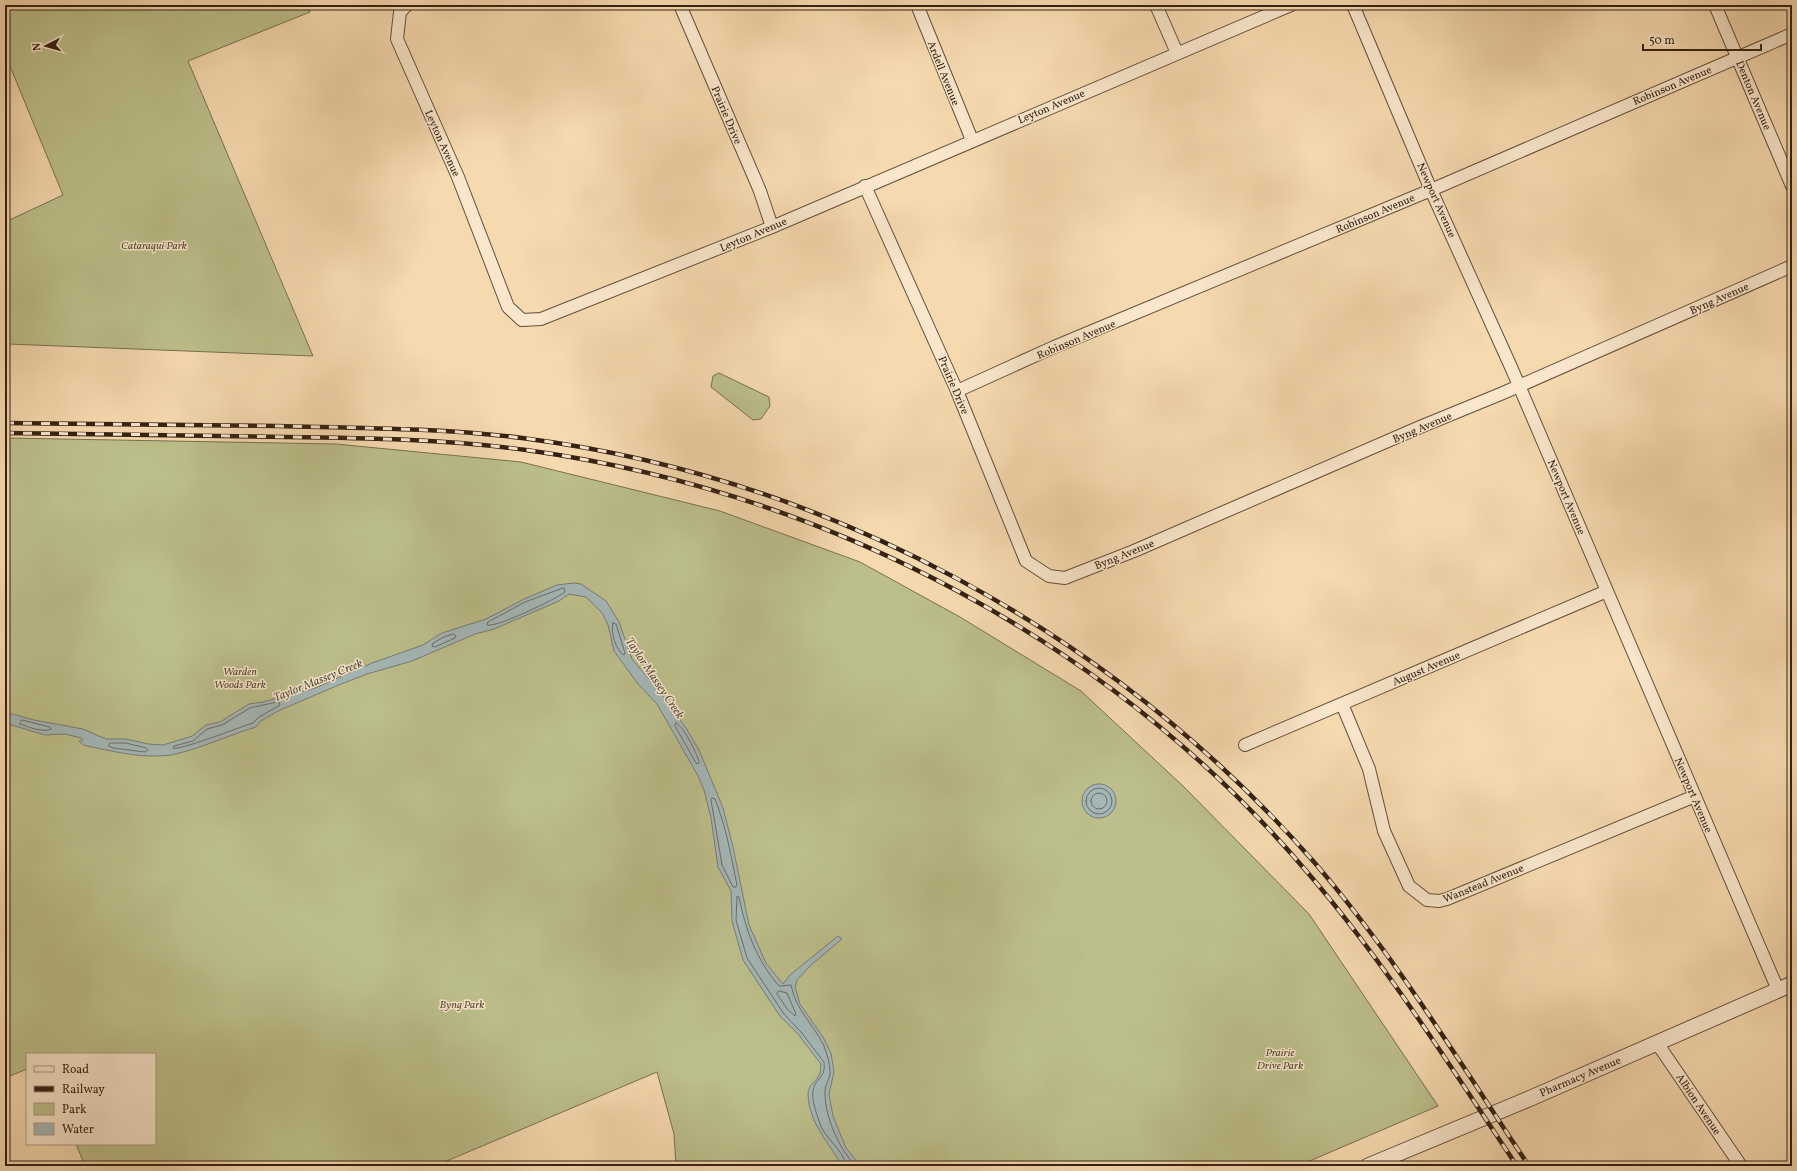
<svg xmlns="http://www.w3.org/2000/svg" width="1797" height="1171" viewBox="0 0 1797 1171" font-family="Vollkorn,serif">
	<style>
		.green { fill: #bcbf8b; stroke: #78704f }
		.water { fill: #a4b7b7; stroke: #777b75 }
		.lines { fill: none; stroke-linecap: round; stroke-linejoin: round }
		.shore { stroke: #6c6c65; stroke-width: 1 }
		.minor-casing { stroke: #644f3a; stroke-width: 14 }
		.tertiary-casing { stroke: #644f3a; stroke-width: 17 }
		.minor { stroke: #f9e6cb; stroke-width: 12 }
		.tertiary { stroke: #f9e6cb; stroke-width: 15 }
		.rail-casing { stroke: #342113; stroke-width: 4.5 }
		.rail { stroke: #f9e6cb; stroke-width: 3; stroke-dasharray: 9; stroke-linecap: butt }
		.labels { text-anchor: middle; stroke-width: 3; stroke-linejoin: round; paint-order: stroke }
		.street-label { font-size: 11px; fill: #342113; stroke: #f9e6cb }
		.park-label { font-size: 11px; font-style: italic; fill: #564831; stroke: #f9e6cb }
		.water-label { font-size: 12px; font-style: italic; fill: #564e44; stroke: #f9e6cb }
	</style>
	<rect width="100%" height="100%" fill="#f6d9af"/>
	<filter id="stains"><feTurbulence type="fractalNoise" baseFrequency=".005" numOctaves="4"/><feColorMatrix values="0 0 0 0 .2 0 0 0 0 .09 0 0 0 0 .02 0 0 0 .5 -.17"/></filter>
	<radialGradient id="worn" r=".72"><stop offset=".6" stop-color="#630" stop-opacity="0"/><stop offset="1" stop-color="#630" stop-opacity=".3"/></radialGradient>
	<!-- green -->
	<path class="green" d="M5,5H307L310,12L188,61L313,356L8,344L5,335V222L63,195L5,54Z
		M719,373L769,397L770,406L761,419L753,420L711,387L713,376Z
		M5,438L336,444L521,462L720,511L860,562L960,617L1081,691L1184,787L1309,914L1438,1106L1298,1166H676L674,1134L657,1072L435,1166H85L76,1144H155V1054H27V1069L5,1078Z"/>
	<!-- water -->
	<path class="water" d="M574,583L581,584L606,601L619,622L632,659L662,694L686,728L699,750L723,808L733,847L749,925L766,963L782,983H784L790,975L838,936L842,939L811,965L797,980L795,987L800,1004L823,1037L831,1053L834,1072L829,1094L833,1116L846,1148L861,1166H842C829,1142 809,1124 808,1094C808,1084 817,1082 820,1073C821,1071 820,1067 821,1064L798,1034L780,1016L743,960L732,921L731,891L718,867L711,818L704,790L698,776L657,704L638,684L614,651L608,625L602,613L586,597L569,594L559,601L494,629L475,634L412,661L367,674L341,684L278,711L261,721L256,727C229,735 197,750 171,755C142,759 111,751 83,745L79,741L83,740L81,738L65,734L45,735L5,723V712L34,720L83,729L106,739H126L148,744L163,745L192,736L206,725L220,722L249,704L263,702L315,688L372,663L423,645L442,633L486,619L524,599L557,585Z
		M1082 801a17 17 0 1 1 34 0a17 17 0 1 1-34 0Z"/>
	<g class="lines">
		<!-- shore -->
		<path class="shore" d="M564,588L565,592C556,599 496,628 487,625L488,622L525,602Z
			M613,623L616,624L625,653L624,655C616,651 610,631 613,623Z
			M454,634L456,636L455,638L435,647L432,646L433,643L444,637Z
			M279,702L280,705L259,717L253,723C240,727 179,751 173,748L174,746L193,741L207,729L222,725L250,708Z
			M22,720L50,727L51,729C43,733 29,727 20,724Z
			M676,723C684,727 696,752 699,761L698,764L696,763L675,726Z
			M110,743H126L146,748L148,750L145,752L113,748L109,746Z
			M1086 801a13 13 0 1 1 26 0a13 13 0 1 1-26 0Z
			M1091 801a8 8 0 1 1 16 0a8 8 0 1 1-16 0Z
			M712,798L715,799C726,826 731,856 737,885L736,887H733L722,865L711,800Z
			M779,991L787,993L796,1014L795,1016L788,1010L777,994Z
			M846,1166C844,1149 823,1138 819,1121C816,1112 810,1096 814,1087C818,1076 826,1077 824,1062L801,1032L784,1014L747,958L736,920L737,896L739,897C746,931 756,959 779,986L791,985C796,1014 821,1030 827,1055C829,1061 830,1068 830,1074C829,1080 824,1087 825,1094C825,1117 840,1151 856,1166"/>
		<defs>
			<path id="minor" d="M407,5L400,12L397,39L458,177L508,307L522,320L541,319L772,227L1291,5
				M680,5L760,191L772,227
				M917,5L972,140
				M1156,5L1177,53
				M1353,5L1431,190L1511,367L1778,990
				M1715,5L1792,186
				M865,186L957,391L1026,561L1049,576L1065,578L1134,551L1420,427L1503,393L1792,266
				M957,391L1054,347L1431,190L1792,34
				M1342,704L1369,769L1384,831L1409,886L1427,900L1439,901L1447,899L1695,796
				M1245,745L1607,591
				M1657,1043L1741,1166"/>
			<path id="tertiary" d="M1368,1166L1531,1098L1792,984"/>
		</defs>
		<!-- minor casing -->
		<use href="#minor" class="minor-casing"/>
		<!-- tertiary casing -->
		<use href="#tertiary" class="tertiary-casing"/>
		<!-- minor -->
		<use href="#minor" class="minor"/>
		<!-- tertiary -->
		<use href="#tertiary" class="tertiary"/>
		<defs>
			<path id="rail" d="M5,423C96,424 187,425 278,426C359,428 441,428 522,438C827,477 1112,632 1314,862C1395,956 1460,1063 1529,1166
				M5,433C98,434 191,435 284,437C365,438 446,439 526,450C827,492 1111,641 1308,873C1386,964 1450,1066 1517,1166"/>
		</defs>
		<!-- rail casing -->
		<use href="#rail" class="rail-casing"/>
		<!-- rail -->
		<use href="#rail" class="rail"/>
	</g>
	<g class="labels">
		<!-- street labels -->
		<g class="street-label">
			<text transform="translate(944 73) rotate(68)" y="4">Ardell Avenue</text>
			<text transform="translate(1672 85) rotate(-23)" y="4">Robinson Avenue</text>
			<text transform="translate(1754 95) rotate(67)" y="4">Denton Avenue</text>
			<text transform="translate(1051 106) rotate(-23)" y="4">Leyton Avenue</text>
			<text transform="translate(727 115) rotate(67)" y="4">Prairie Drive</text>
			<text transform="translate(443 143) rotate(66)" y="4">Leyton Avenue</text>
			<text transform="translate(1437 200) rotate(66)" y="4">Newport Avenue</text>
			<text transform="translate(1375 213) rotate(-23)" y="4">Robinson Avenue</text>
			<text transform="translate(753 234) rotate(-23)" y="4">Leyton Avenue</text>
			<text transform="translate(1719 298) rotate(-24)" y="4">Byng Avenue</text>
			<text transform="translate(1076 339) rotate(-23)" y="4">Robinson Avenue</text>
			<text transform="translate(954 385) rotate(67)" y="4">Prairie Drive</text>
			<text transform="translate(1422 427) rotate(-23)" y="4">Byng Avenue</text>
			<text transform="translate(1567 497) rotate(67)" y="4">Newport Avenue</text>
			<text transform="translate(1124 554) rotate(-22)" y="4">Byng Avenue</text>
			<text transform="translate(1426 668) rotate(-23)" y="4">August Avenue</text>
			<text transform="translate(1694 795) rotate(67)" y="4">Newport Avenue</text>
			<text transform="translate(1483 883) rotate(-22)" y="4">Wanstead Avenue</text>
			<text transform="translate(1580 1076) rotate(-23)" y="4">Pharmacy Avenue</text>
			<text transform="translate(1699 1104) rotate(56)" y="4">Albion Avenue</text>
		</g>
		<!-- park labels -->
		<g class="park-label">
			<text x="154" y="249">Cataraqui Park</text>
			<text x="240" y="675">Warden<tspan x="240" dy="13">Woods Park</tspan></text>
			<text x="462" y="1008">Byng Park</text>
			<text x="1280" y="1056">Prairie<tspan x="1280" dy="13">Drive Park</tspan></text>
		</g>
		<!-- water labels -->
		<g class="water-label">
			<text transform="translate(655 678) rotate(56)" y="4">Taylor Massey Creek</text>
			<text transform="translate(318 680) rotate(-22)" y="4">Taylor Massey Creek</text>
		</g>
	</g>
	<!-- margin -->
	<rect width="1797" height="1171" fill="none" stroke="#f6d9af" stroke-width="20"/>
	<rect x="6" y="6" width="1785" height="1159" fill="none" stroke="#342113" stroke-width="2"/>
	<rect x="10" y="10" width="1777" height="1151" fill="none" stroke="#342113"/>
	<!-- legend -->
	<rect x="26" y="1053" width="130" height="92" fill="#f9e6cb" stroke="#aa9781"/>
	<rect x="34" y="1066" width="20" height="6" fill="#f9e6cb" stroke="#aa9781"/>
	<text x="62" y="1073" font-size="12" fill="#342113">Road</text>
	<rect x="34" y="1086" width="20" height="6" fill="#342113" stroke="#aa9781"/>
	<text x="62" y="1093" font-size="12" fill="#342113">Railway</text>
	<rect x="34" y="1103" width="20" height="12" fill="#bcbf8b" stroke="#aa9781"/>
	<text x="62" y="1113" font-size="12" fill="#342113">Park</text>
	<rect x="34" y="1123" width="20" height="12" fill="#a4b7b7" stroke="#aa9781"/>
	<text x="62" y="1133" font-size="12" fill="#342113">Water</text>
	<!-- north arrow -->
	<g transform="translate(46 46) rotate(264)" stroke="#f9e6cb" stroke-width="3" paint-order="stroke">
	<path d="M0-3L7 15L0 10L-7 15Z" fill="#342113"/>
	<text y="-6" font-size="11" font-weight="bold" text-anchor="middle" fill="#342113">N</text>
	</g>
	<!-- scale -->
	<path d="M1643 44v6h118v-6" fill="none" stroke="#342113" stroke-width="2"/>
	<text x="1649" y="44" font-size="12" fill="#342113" stroke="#f9e6cb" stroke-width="3" paint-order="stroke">50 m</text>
	<rect width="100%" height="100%" filter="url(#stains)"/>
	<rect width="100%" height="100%" fill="url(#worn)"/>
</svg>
